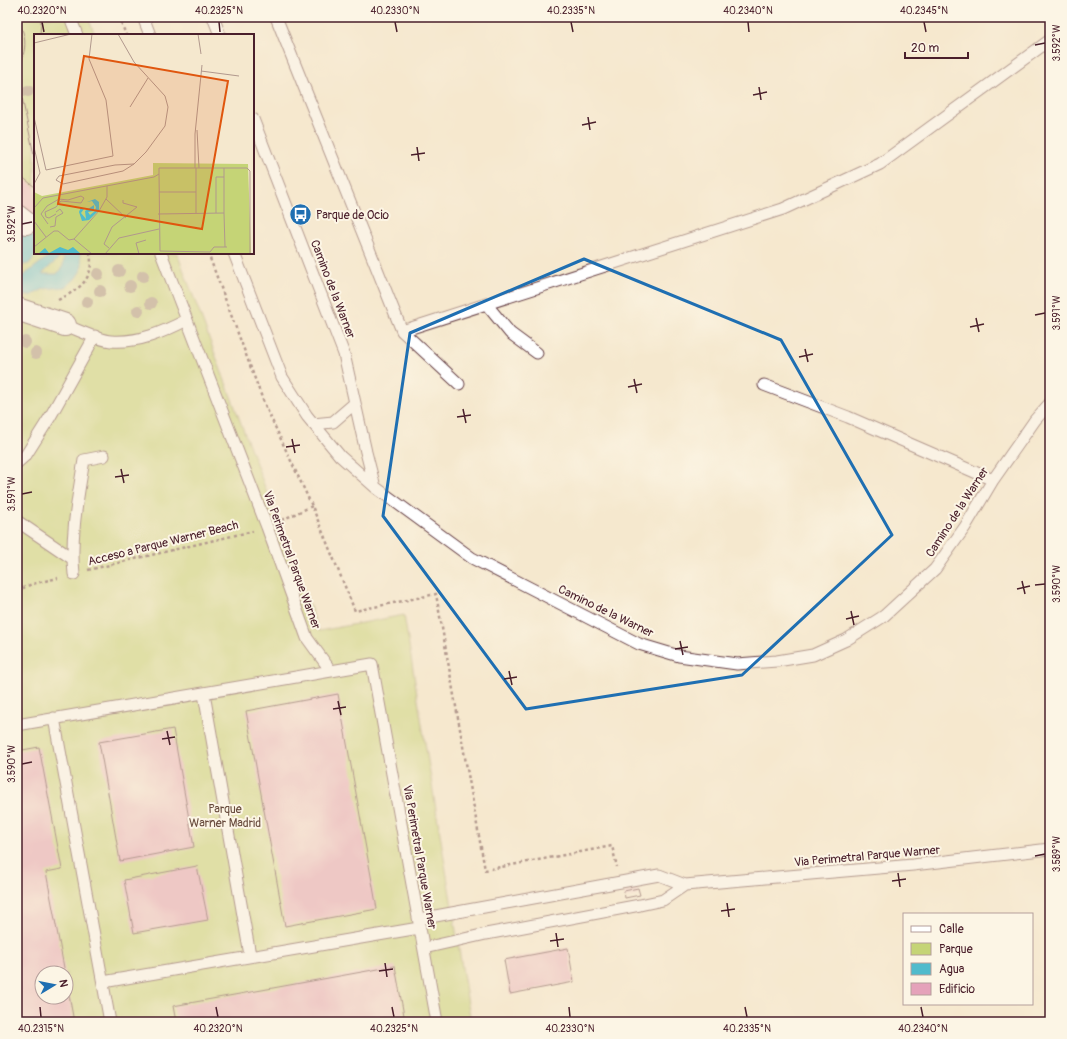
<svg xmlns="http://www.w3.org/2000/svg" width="1067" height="1039" viewBox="0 0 1067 1039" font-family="Pangolin,sans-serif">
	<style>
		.green { fill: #c5d476; stroke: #887a50; fill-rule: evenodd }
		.water { fill: #50bbcc; stroke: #4d6d7c; fill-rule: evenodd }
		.building { fill: #e5a2ba }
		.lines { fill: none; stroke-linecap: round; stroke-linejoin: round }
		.lane-casing { stroke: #643d43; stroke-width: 13 }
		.street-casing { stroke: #643d43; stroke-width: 24 }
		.path { stroke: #643d43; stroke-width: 2.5; stroke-dasharray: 3 3; stroke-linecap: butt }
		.lane { stroke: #fff; stroke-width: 11 }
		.street { stroke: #fff; stroke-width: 22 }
		.tram { stroke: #4a1f2b; stroke-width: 1 }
		.tree { fill: #a8927f }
		.marked { fill: none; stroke: #1f6fb2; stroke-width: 3; stroke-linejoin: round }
		.ticks { fill: none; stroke: #4a1f2b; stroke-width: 1.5 }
		.labels { text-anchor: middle; stroke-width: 4; stroke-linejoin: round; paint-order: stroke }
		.poi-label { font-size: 12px; fill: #4a1f2b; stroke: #fcf5e5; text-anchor: start }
		.street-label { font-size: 12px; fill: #4a1f2b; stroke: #fcf5e5 }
		.park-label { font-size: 12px; fill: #694c3e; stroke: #fcf5e5 }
		.inset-road { fill: none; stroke: #b1988d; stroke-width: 1 }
		.view { fill: #e0560e; fill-opacity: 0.15; stroke: #e0560e; stroke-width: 2 }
		.inset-edge { fill: none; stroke: #4a1f2b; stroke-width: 2 }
		.neatline { fill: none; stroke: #4a1f2b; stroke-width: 1.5 }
		.ticks-label { font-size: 10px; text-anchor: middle; fill: #4a1f2b }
	</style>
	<rect width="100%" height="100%" fill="#fcf5e5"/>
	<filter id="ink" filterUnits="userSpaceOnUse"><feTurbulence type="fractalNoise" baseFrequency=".025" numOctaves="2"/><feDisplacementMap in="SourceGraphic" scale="8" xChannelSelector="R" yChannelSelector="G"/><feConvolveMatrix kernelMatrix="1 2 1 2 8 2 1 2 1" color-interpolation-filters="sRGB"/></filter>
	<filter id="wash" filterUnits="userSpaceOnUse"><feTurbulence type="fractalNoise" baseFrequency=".012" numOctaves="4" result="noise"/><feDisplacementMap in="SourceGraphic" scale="16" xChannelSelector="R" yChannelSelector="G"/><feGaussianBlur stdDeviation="0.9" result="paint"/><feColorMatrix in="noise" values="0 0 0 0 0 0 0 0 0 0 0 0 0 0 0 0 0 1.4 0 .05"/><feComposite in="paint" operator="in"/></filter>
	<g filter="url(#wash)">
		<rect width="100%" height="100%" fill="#f5e8ce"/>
		<!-- green -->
		<path class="green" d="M17,17H88L95,35H35V253H177L319,631L404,615L471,1022H17ZM42,973H66V997H42Z"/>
		<!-- water -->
		<path class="water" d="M17,221L35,238V253H37L29,264L17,266Z
			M53,253H80L82,264L81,270L76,278L66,287L44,289L32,295L17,297V275L23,276ZM60,257L64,258L63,266L57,274H42Z"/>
		<g id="blocks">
			<!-- building -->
			<path class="building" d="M17,173L35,187V222L17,208Z
				M338,694L377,909L285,926L246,711Z
				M173,729L194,847L120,861L99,742Z
				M39,747L62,869L46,872L65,973H42V997H66L67,984L74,1022H17V751Z
				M197,866L208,920L134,933L124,880Z
				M638,888L640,895L625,898L624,891Z
				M568,948L574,982L510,994L504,960Z
				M395,966L405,1021L416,1019L417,1022H176L173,1006Z"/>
		</g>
	</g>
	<g filter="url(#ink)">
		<use href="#blocks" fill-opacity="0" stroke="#643d43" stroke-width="1"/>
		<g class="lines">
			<defs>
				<path id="lane" d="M70,17L77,35
					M143,17L150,35
					M213,17L220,35
					M276,17L402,331L783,209L880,164L1050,40
					M253,119L344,354L366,452L375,487
					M161,253L267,527L307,638L331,671L372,664L437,1022
					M234,253L282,377L307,416L340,456L375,487L472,558L639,644L679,656L737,664L777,661L813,655L846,640L884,616L935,569L965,527L993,480L1035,420L1050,403
					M487,305L510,333L537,353
					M65,325C78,330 98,340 111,341C140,343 163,332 187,320
					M402,331L459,384
					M764,385L848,417L993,480
					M313,424L333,422L355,403
					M17,463L26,455L50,417L95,336
					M17,521L73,559
					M74,574C70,536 78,497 84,460L104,456
					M204,694L250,955
					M54,718L110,1022
					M17,725L331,671
					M419,919L659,875L685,885L913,865L1050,849
					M424,948L486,934L640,905L663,900L685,885
					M103,982L419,928"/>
				<path id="street" d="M17,216L26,223
					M17,309L65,325"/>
			</defs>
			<!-- lane casing -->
			<use href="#lane" class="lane-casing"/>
			<!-- street casing -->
			<use href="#street" class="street-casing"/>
			<!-- path -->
			<path class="path" d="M119,17L126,35
				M208,253L264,403L312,506L355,611L436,594L485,870L612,846L617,867
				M58,300C78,290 95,280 90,253
				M282,520L312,506
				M88,570L253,531
				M17,591L32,584L58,578"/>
			<!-- lane -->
			<use href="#lane" class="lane"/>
			<!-- street -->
			<use href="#street" class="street"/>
			<!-- tram -->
			<path class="tram" d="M17,19C34,48 18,55 19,83L35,160
				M40,35L41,21L40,17"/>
		</g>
		<!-- trees -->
		<g class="tree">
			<circle cx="28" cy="91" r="6"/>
			<circle cx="119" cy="271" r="6"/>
			<circle cx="98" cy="274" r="6"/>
			<circle cx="143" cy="276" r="6"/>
			<circle cx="130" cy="286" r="6"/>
			<circle cx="100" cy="291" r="6"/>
			<circle cx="87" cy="302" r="6"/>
			<circle cx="151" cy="303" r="6"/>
			<circle cx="138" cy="311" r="6"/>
			<circle cx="25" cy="342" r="6"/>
			<circle cx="36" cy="353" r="6"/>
		</g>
	</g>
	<!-- marked area -->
	<path d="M0 0H1067V1039H0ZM584,259L781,340L892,535L742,675L526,709L383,516L410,333Z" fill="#f5e8ce" fill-opacity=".55" fill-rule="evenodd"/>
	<path class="marked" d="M584,259L781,340L892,535L742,675L526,709L383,516L410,333Z"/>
	<!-- ticks -->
	<path class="ticks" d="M42,22L44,32M219,22L220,32M395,22L397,32M571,22L573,32M748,22L749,32M924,22L926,32M1035,45L1045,43M759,87L761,100M753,95L767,92M588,117L590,130M582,125L596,122M417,147L419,161M411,155L425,153M22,224L32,222M1035,315L1045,313M976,318L979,332M970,327L984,324M805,349L808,362M799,357L813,354M634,379L637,393M628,387L642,384M463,409L466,423M457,417L471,415M292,439L295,453M286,447L300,445M121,469L124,483M115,477L129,475M22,494L32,492M1022,581L1025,594M1035,585L1045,584M1017,589L1030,586M851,611L854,625M846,619L859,616M680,641L683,655M675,649L688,647M509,671L512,685M504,679L517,677M338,701L341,715M333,709L346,707M167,731L170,745M162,739L175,737M22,764L32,762M1035,856L1045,854M898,873L900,887M892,881L906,879M727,903L729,917M721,911L735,909M556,933L558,947M550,941L564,939M385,963L387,977M379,971L393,969M40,1007L41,1017M216,1007L218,1017M392,1007L394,1017M569,1007L570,1017M745,1007L747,1017M921,1007L923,1017"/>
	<!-- icons -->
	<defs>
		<symbol id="bus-disc" viewBox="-11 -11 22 22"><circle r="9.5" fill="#1f6fb2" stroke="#fcf5e5"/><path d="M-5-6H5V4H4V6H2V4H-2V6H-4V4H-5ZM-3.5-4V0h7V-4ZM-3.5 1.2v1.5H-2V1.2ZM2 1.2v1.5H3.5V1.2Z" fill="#fff"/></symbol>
	</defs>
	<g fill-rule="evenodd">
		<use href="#bus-disc" x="288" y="202" width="25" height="25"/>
	</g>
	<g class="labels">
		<!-- poi labels -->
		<g class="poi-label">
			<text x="316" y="219">Parque de Ocio</text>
		</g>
		<!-- street labels -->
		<g class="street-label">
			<text transform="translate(333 289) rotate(69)" y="4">Camino de la Warner</text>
			<text transform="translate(957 512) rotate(-57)" y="4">Camino de la Warner</text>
			<text transform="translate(163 543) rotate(-14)" y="4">Acceso a Parque Warner Beach</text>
			<text transform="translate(292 560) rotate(70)" y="4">Via Perimetral Parque Warner</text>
			<text transform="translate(606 611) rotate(26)" y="4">Camino de la Warner</text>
			<text transform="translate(867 856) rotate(-5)" y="4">Via Perimetral Parque Warner</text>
			<text transform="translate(420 857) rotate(80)" y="4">Via Perimetral Parque Warner</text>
		</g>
		<!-- park labels -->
		<g class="park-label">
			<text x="225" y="813">Parque<tspan x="225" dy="14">Warner Madrid</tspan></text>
		</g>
	</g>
	<!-- overview -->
	<g transform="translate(34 34)">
		<rect width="220" height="220" fill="#f5e8ce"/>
		<path d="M119,129L214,130L217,220H0V158L8,162L119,141Z" fill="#c5d476"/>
		<path d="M220,54V220L219,68Z" fill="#9cb667"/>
		<path d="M61,165L65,168V176L55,186L48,187L45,178L47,173L50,175L47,179L52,185L51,177L60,171V177L54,178L56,181L61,177L62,173L58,167L53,168ZM26,213L34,216L39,213L47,220H4L11,214L15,219Z" fill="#50bbcc"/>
		<path class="inset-road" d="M84,0L100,28L131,62L134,73L131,92L112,118L100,130L89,137L29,150L22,146L25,142L81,131L100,130M164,0L167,20M0,9L37,0M167,37L205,42M96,73L114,44M0,83L12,136L79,122L72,66L55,25L58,0M163,96L165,134M0,113L6,139L0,150M161,134V100L168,31M125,140L126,217L176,218L180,213H193M125,158H162M72,165L92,184M89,166V169L103,173M0,174L9,164L120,143L125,140V134H213L216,137V220M162,179V134M182,179V143H190M190,179L191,213M124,180L190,179V134M0,187L12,203M14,190L7,180L13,172L25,165L34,166L47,162L50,164L47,169L27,167L22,173L11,178L12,183L15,184L22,180M16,193L21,192L22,183L29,179L26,175L22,178M40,205L58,220M0,213L20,197H24L35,206L40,205L65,177L73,163V152M75,214L70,210L78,193L103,173M71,220L85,204L125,195M105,220L102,209L112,206"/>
		<path class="view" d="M50,22L194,47L168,195L24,170Z"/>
		<rect width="220" height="220" class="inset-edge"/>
	</g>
	<!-- margin -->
	<rect width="1067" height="1039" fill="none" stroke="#fcf5e5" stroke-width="44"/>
	<!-- legend -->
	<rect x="903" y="913" width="130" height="92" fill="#fcf5e5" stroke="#b59f9b"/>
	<rect x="911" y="926" width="20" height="6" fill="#ffffff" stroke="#b59f9b"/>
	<text x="939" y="933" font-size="12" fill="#4a1f2b">Calle</text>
	<rect x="911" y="943" width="20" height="12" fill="#c5d476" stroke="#b59f9b"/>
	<text x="939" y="953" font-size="12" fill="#4a1f2b">Parque</text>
	<rect x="911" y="963" width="20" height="12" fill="#50bbcc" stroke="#b59f9b"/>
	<text x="939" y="973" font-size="12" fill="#4a1f2b">Agua</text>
	<rect x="911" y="983" width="20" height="12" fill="#e5a2ba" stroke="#b59f9b"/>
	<text x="939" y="993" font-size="12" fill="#4a1f2b">Edificio</text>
	<!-- north arrow -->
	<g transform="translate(54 985) rotate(80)"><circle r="19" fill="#fcf5e5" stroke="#b59f9b"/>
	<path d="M0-3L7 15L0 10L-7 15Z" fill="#1f6fb2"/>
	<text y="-6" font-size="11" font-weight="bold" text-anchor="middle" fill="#4a1f2b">N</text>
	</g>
	<!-- scale -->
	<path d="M905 52v6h63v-6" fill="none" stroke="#4a1f2b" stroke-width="2"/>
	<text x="911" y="52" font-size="12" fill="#4a1f2b" stroke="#fcf5e5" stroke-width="3" paint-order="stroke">20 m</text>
	<rect x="22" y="22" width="1023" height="995" class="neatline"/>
	<g class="ticks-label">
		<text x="42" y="14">40.2320°N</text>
		<text x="219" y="14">40.2325°N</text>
		<text x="395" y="14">40.2330°N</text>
		<text x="571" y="14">40.2335°N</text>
		<text x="748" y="14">40.2340°N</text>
		<text x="924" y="14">40.2345°N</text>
		<text transform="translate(1056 43) rotate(-90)" y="4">3.592°W</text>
		<text transform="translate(11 224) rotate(-90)" y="4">3.592°W</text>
		<text transform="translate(1056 313) rotate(-90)" y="4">3.591°W</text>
		<text transform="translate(11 494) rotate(-90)" y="4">3.591°W</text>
		<text transform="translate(1056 584) rotate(-90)" y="4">3.590°W</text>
		<text transform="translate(11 764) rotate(-90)" y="4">3.590°W</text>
		<text transform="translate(1056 854) rotate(-90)" y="4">3.589°W</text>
		<text x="41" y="1032">40.2315°N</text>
		<text x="218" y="1032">40.2320°N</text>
		<text x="394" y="1032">40.2325°N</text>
		<text x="570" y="1032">40.2330°N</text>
		<text x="747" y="1032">40.2335°N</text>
		<text x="923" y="1032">40.2340°N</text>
	</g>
</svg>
